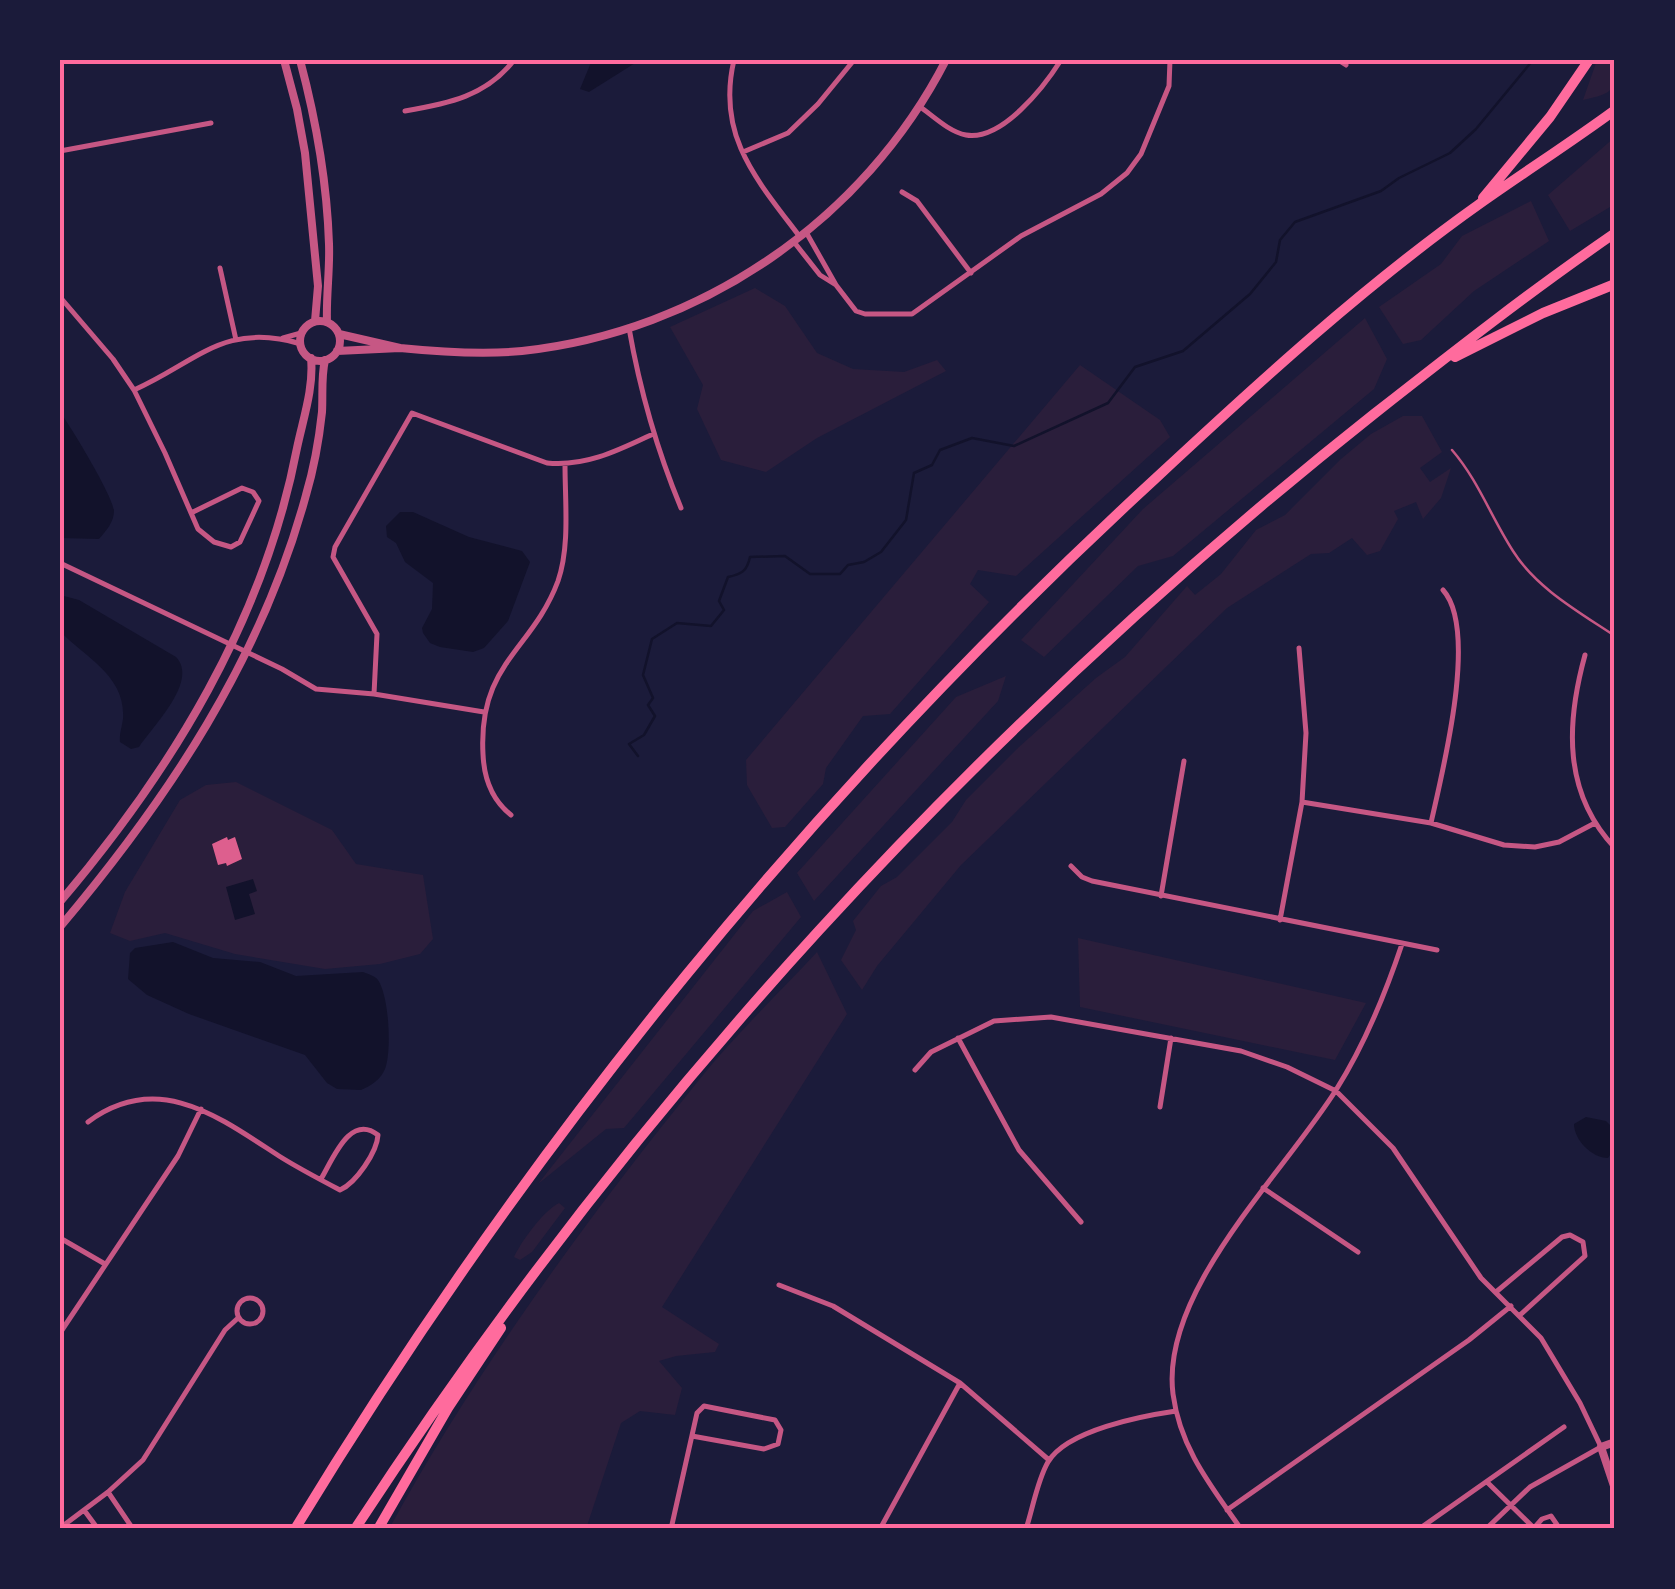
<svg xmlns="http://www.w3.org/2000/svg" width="1675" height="1589" viewBox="0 0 1675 1589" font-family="Montserrat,sans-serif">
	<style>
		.green { fill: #2a1e3b }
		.water { fill: #12122b }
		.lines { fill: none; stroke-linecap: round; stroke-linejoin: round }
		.stream { stroke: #12122b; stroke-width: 2.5 }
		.building { fill: #dd5f8e }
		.service { stroke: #c65784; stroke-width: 2.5 }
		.minor { stroke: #c65784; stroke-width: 5 }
		.tertiary { stroke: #c65784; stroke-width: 8 }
		.motorway { stroke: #ff6b9d; stroke-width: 10 }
		.neatline { fill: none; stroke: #ff6b9d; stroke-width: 4 }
	</style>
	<rect width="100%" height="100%" fill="#1b1b3a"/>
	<!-- green -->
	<path class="green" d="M1597,60H1615C1615,92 1614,93 1583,100Z
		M1615,137V204L1570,231L1548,195Z
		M1531,201L1549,241L1474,291L1421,340L1403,344L1379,307L1441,264L1462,236Z
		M755,288L785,306L817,353L853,369L904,372L937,360L946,371L817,438L766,472L721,460L697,409L703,385L670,327Z
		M1365,318L1387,359L1374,389L1173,556L1138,566L1044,657L1021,640L1143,509Z
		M1080,365L1160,420L1170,437L1016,576L978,570L970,584L989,602L890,714L863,716L826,768L823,784L785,827L772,828L747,785L746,760Z
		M1403,416H1422L1442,452L1420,468L1430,482L1451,468L1441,498L1423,519L1416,502L1394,511L1398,519L1380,551L1367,555L1352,538L1329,553L1311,554L1227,608L961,865L877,966L862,990L841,960L856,930L853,921L881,886L897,877L952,822L966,800L1019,747L1096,678L1125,657L1187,586L1195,595L1221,574L1256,530L1285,515L1341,459L1371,434Z
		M1006,676L998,701L814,901L797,873L956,697Z
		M236,782L332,830L356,864L423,875L433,939L420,954L380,964L325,969L235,954L165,933L130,941L110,933L125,892L180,800L206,785Z
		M787,892L801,917L624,1128L606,1129L538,1184L753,911Z
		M1078,938L1366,1003L1335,1060L1080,1007Z
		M817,952L847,1014L662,1307L719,1344L715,1352L676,1356L659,1361L682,1388L675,1415L640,1411L621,1423L586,1529H389C476,1370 585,1221 699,1080C735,1035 778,994 817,952Z
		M559,1203L565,1208L532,1252L520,1260L514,1257C521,1242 543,1211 559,1203Z"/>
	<!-- water -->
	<path class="water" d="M592,60H640L589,92L580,89Z
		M60,412C70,425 114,498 114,511C114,522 106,531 99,539L60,538Z
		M400,512H413L469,537L522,551L530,562L508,621L484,648L473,652L440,647L430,643L423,633L422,628L432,609L433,583L405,562L396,543L387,537L386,526Z
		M60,595L79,600L176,657C199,681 153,726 139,747L131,749L120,742C119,734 122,727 123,719C126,675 84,657 60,631Z
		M253,879L257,891L249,894L255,914L235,920L226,887Z
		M173,942L213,958L260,962L296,976L363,972C368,974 375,976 378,980C389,996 392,1051 385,1069C381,1079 371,1086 361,1090L337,1089L327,1083L305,1055L189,1014L147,995L128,979L130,953L135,948Z
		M1586,1117L1606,1121L1614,1129V1149L1608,1158C1592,1158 1574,1140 1574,1124Z"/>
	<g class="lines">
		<!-- stream -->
		<path class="stream" d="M638,756L629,744L644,735L655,716L648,705L653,698L643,675L652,639L677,623L711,626L724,610L719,601L728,577C742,574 747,571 750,557L785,556L810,574H840L848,565L864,562L881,552L906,520L914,473L932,465L940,450L972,438L1014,446L1108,403L1135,367L1183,351L1250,294L1276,262L1280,240L1295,222L1381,191L1399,178L1450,153L1476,129L1533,60"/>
	</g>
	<!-- building -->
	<path class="building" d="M227,837L228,840L235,837L242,859L227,866L226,863L218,865L212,844Z"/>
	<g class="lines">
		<!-- service -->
		<path class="service" d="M1452,450C1478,480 1491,517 1513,551C1536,588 1579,612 1615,636"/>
		<!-- minor -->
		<path class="minor" d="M734,60C716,136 757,180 800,237
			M1338,60L1346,65
			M919,106C932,115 949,132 966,135C1002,141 1044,87 1061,60
			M405,111C447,104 487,96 514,60
			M60,151L211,123
			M743,152L788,133L818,104L854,60
			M902,192L917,201L971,273
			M794,242L820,275L836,285L806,232
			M220,268L236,340
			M836,285L856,311L865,314H912L1021,236L1101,194L1127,173L1141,154L1169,86L1170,60
			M60,297L113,359L134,390L165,453L198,529L214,542L231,547L240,542L259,501L253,492L242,488L191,513
			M629,328C640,391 657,450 681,508
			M283,338L301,333
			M134,390C197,362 224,321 301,344
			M60,563L282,669L316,689L374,694L484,712
			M1585,655C1566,724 1563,793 1615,848
			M374,694L377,634L333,557L335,547L412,413L547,463C586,467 619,450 653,434
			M1302,802L1431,823L1504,845L1535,847L1559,842L1595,823
			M511,815C492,800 484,779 483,754C478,663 532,651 558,581C570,546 565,502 565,465
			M1431,823C1442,773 1479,630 1443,590
			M1071,866L1082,877L1092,881L1437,950
			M1161,896L1184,761
			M1280,920L1302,802L1306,733L1299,648
			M958,1038L1019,1150L1081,1222
			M915,1070L931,1052L994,1021L1051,1017L1241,1051L1287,1067L1336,1091L1393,1148L1481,1278L1541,1338L1580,1403L1601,1447L1530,1487L1486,1529
			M1160,1107L1171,1038
			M88,1122C158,1070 219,1117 279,1156C298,1168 319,1179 340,1190C356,1183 377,1152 378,1135C350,1113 333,1159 321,1179
			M1263,1188L1358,1252
			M60,1238L105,1264
			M779,1285L833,1306L960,1383L1049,1460
			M1496,1292L1562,1237L1570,1235L1583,1242L1585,1256L1520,1315
			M237 1311a13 13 0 1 1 26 0a13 13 0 1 1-26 0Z
			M60,1333L178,1156L201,1109
			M1487,1482L1535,1529
			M108,1492L133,1529
			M84,1510L98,1529
			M1227,1510L1469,1340L1511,1306
			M60,1528L108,1492L143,1460L225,1330L238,1318
			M1534,1528L1542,1519L1551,1516L1560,1529
			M671,1529L697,1413L704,1406L775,1420L781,1430L778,1444L764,1449L692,1436
			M880,1529L960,1383
			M1026,1529C1033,1508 1037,1481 1048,1462C1067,1430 1142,1416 1176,1411
			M1241,1529C1211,1486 1180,1448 1173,1394C1160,1291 1284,1173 1336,1090C1365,1044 1385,995 1402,944
			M1419,1529L1564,1427"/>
		<!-- tertiary -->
		<path class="tertiary" d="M284,60L297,109L305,153L318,286L315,321
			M300,60C316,120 327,182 329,244C330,270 326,296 327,322
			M300 341a20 20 0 1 1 40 0a20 20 0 1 1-40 0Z
			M400,348C440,352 482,355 522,351C701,332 864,220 946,60
			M337,351L400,348L339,334
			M60,902C172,770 264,620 297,448C303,419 314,388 311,358
			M60,927C168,799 262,658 306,495C314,468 319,440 322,412C323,394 321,377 325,360
			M1615,1442L1601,1447L1615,1489"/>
		<!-- motorway -->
		<path class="motorway" d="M1483,198L1550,117L1589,60
			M1455,357L1543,313L1615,284
			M295,1529C534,1135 817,790 1156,478C1258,383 1364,286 1478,205C1523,173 1570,143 1615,110
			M355,1529C632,1104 976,729 1374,414C1453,352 1532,290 1615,233
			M378,1529L448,1408L501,1328"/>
	</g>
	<!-- border -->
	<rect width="1675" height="1589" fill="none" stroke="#1b1b3a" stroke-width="125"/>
	<rect x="62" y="62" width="1550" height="1464" class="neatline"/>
</svg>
